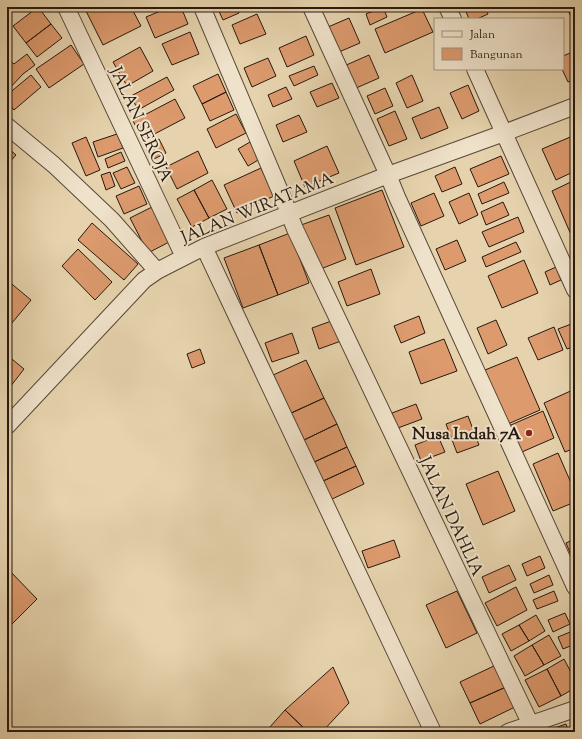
<svg xmlns="http://www.w3.org/2000/svg" width="582" height="739" viewBox="0 0 582 739" font-family="'Sorts Mill Goudy',serif">
	<style>
		.building { fill: #dc9a6d; stroke: #271910 }
		.lines { fill: none; stroke-linecap: round; stroke-linejoin: round }
		.street-casing { stroke: #574837; stroke-width: 18 }
		.street { stroke: #efe2ca; stroke-width: 16 }
		.poi-dot { fill: #8f2418; stroke: #efe2ca; stroke-width: 1.5 }
		.labels { text-anchor: middle; stroke-width: 4; stroke-linejoin: round; paint-order: stroke }
		.street-label { font-size: 17px; fill: #271910; stroke: #efe2ca }
		.poi-label { font-size: 17px; font-weight: bold; fill: #271910; stroke: #efe2ca; text-anchor: end }
	</style>
	<rect width="100%" height="100%" fill="#e6d3ad"/>
	<filter id="stains"><feTurbulence type="fractalNoise" baseFrequency=".005" numOctaves="4"/><feColorMatrix values="0 0 0 0 .2 0 0 0 0 .09 0 0 0 0 .02 0 0 0 .5 -.17"/></filter>
	<radialGradient id="worn" r=".72"><stop offset=".6" stop-color="#630" stop-opacity="0"/><stop offset="1" stop-color="#630" stop-opacity=".3"/></radialGradient>
	<!-- building -->
	<path class="building" d="M38,7L51,24L26,43L13,26Z
		M84,7H131L141,26L103,45Z
		M170,7H181L188,24L155,38L146,17Z
		M217,7H237L239,13L223,20Z
		M383,7L387,17L370,25L366,14Z
		M464,7H485L488,14L477,19H469Z
		M567,7H575V13L570,15Z
		M422,9L433,32L385,53L375,29Z
		M257,14L266,34L240,44L232,25Z
		M349,18L360,43L339,52L328,27Z
		M51,24L62,38L37,57L26,43Z
		M190,32L199,54L172,65L162,44Z
		M306,36L314,55L287,67L279,48Z
		M71,45L84,64L49,88L36,69Z
		M140,47L153,71L127,86L113,62Z
		M575,51V79L568,82L562,69H563V56Z
		M27,54L35,65L23,74L7,91V58L14,64Z
		M369,55L379,78L354,89L344,66Z
		M268,58L276,76L252,87L244,68Z
		M314,66L318,75L294,86L289,76Z
		M218,74L226,92L202,104L193,86Z
		M31,75L41,87L14,110L7,101V95Z
		M412,75L423,101L407,108L396,83Z
		M167,77L174,90L138,110L131,96Z
		M332,83L339,98L317,107L310,92Z
		M468,85L479,111L462,119L450,93Z
		M286,87L292,99L273,107L268,95Z
		M385,88L393,106L375,114L367,96Z
		M226,92L234,110L210,121L202,104Z
		M175,99L185,118L143,140L133,121Z
		M439,107L448,128L421,139L412,118Z
		M395,111L407,139L389,146L377,119Z
		M236,114L246,133L216,148L207,129Z
		M299,115L307,132L283,142L276,125Z
		M117,134L123,148L98,157L93,142Z
		M575,135V171L556,180L542,149Z
		M86,137L100,170L86,176L72,143Z
		M159,139L166,153L152,160L145,146Z
		M250,142L260,159L248,166L238,149Z
		M327,146L339,173L305,187L294,161Z
		M7,147L16,155L7,165Z
		M198,151L208,173L177,189L166,167Z
		M121,152L125,161L108,168L105,159Z
		M501,156L509,174L478,187L470,169Z
		M127,167L135,183L121,189L113,173Z
		M455,167L462,184L442,192L435,176Z
		M261,168L274,196L237,213L224,185Z
		M110,172L115,186L106,190L101,175Z
		M212,180L227,209L209,218L194,190Z
		M575,180V235L572,237L552,191Z
		M504,182L509,193L482,204L478,194Z
		M139,186L147,204L124,214L116,196Z
		M194,190L209,218L192,227L177,199Z
		M382,190L404,247L356,265L335,208Z
		M434,193L444,216L421,226L411,203Z
		M469,193L478,215L459,224L449,202Z
		M503,202L509,215L486,225L481,212Z
		M154,206L171,241L148,253L130,218Z
		M329,215L346,259L318,270L301,225Z
		M518,217L524,232L489,247L482,232Z
		M92,223L138,264L124,280L78,240Z
		M290,233L309,283L278,295L259,245Z
		M457,240L466,261L445,270L436,249Z
		M516,242L521,252L486,267L482,257Z
		M259,245L278,295L243,308L224,258Z
		M78,249L112,282L95,300L62,266Z
		M524,260L538,293L502,308L488,276Z
		M556,267L561,280L550,285L545,272Z
		M371,269L380,294L347,306L338,282Z
		M7,280L31,300L7,329Z
		M419,316L425,333L401,343L394,326Z
		M334,320L341,341L319,349L312,328Z
		M496,320L507,345L488,354L477,328Z
		M574,323L575,325V346L567,349L558,329Z
		M554,327L563,350L538,360L528,338Z
		M292,333L299,353L272,362L265,343Z
		M444,339L457,371L421,384L409,352Z
		M200,349L205,363L192,368L187,354Z
		M7,355L24,369L7,391Z
		M517,357L540,410L508,424L485,370Z
		M306,360L324,398L289,414L271,376Z
		M575,389V448L565,452L544,403Z
		M324,398L337,424L302,441L289,414Z
		M416,404L422,419L398,428L392,413Z
		M543,411L554,438L515,455L504,428Z
		M468,416L479,445L457,453L446,424Z
		M337,424L347,447L312,463L302,441Z
		M438,436L445,452L421,461L415,445Z
		M347,447L356,466L321,482L312,463Z
		M558,453L575,492V502L553,511L533,464Z
		M356,466L364,484L330,500L321,482Z
		M498,471L515,511L483,525L466,484Z
		M575,539V565L566,543Z
		M394,540L400,557L368,568L362,551Z
		M540,556L545,568L527,576L522,564Z
		M509,565L516,580L489,593L482,577Z
		M7,568L37,599L7,629Z
		M549,575L553,585L534,593L530,584Z
		M516,587L527,610L497,626L485,603Z
		M457,591L477,633L446,648L426,605Z
		M554,591L558,601L537,609L533,600Z
		M565,613L570,624L553,632L548,620Z
		M536,615L545,631L529,641L519,625Z
		M519,625L529,641L511,651L502,634Z
		M575,630V644L563,649L558,637Z
		M549,635L561,656L544,665L532,645Z
		M532,645L544,665L525,676L514,656Z
		M564,659L575,680V688L561,696L547,669Z
		M496,665L506,687L470,703L460,682Z
		M333,667L349,703L322,732H308L285,710Z
		M547,669L561,696L539,707L525,680Z
		M506,687L515,707L480,724L470,703Z
		M285,710L308,732H273L269,728Z
		M566,724L569,732H547L546,731Z"/>
	<g class="lines">
		<defs>
			<path id="street" d="M66,7L184,257
				M202,7L285,203L295,229L531,725
				M311,7L388,175L397,197L575,587
				M447,7L453,19
				M475,69L575,290
				M7,126L54,165L112,220L157,271
				M204,247L433,732
				M7,426L144,280L157,271L204,247L388,175L504,133L575,106
				M508,732L575,709"/>
		</defs>
		<!-- street casing -->
		<use href="#street" class="street-casing"/>
		<!-- street -->
		<use href="#street" class="street"/>
	</g>
	<!-- markers -->
	<circle class="poi-dot" cx="529" cy="433" r="4"/>
	<g class="labels">
		<!-- street labels -->
		<g class="street-label">
			<text transform="translate(142 124) rotate(65)" y="6">JALAN SEROJA</text>
			<text transform="translate(257 207) rotate(-22)" y="6">JALAN WIRATAMA</text>
			<text transform="translate(452 516) rotate(65)" y="6">JALAN DAHLIA</text>
		</g>
		<!-- poi labels -->
		<g class="poi-label">
			<text x="521" y="439">Nusa Indah 7A</text>
		</g>
	</g>
	<!-- margin -->
	<rect width="582" height="739" fill="none" stroke="#e6d3ad" stroke-width="24"/>
	<rect x="8" y="8" width="566" height="723" fill="none" stroke="#271910" stroke-width="2"/>
	<rect x="12" y="12" width="558" height="715" fill="none" stroke="#271910"/>
	<!-- legend -->
	<rect x="434" y="18" width="130" height="52" fill="#efe2ca" stroke="#9f9280"/>
	<rect x="442" y="31" width="20" height="6" fill="#efe2ca" stroke="#9f9280"/>
	<text x="470" y="38" font-size="12" fill="#271910">Jalan</text>
	<rect x="442" y="48" width="20" height="12" fill="#dc9a6d" stroke="#9f9280"/>
	<text x="470" y="58" font-size="12" fill="#271910">Bangunan</text>
	<rect width="100%" height="100%" filter="url(#stains)"/>
	<rect width="100%" height="100%" fill="url(#worn)"/>
</svg>
